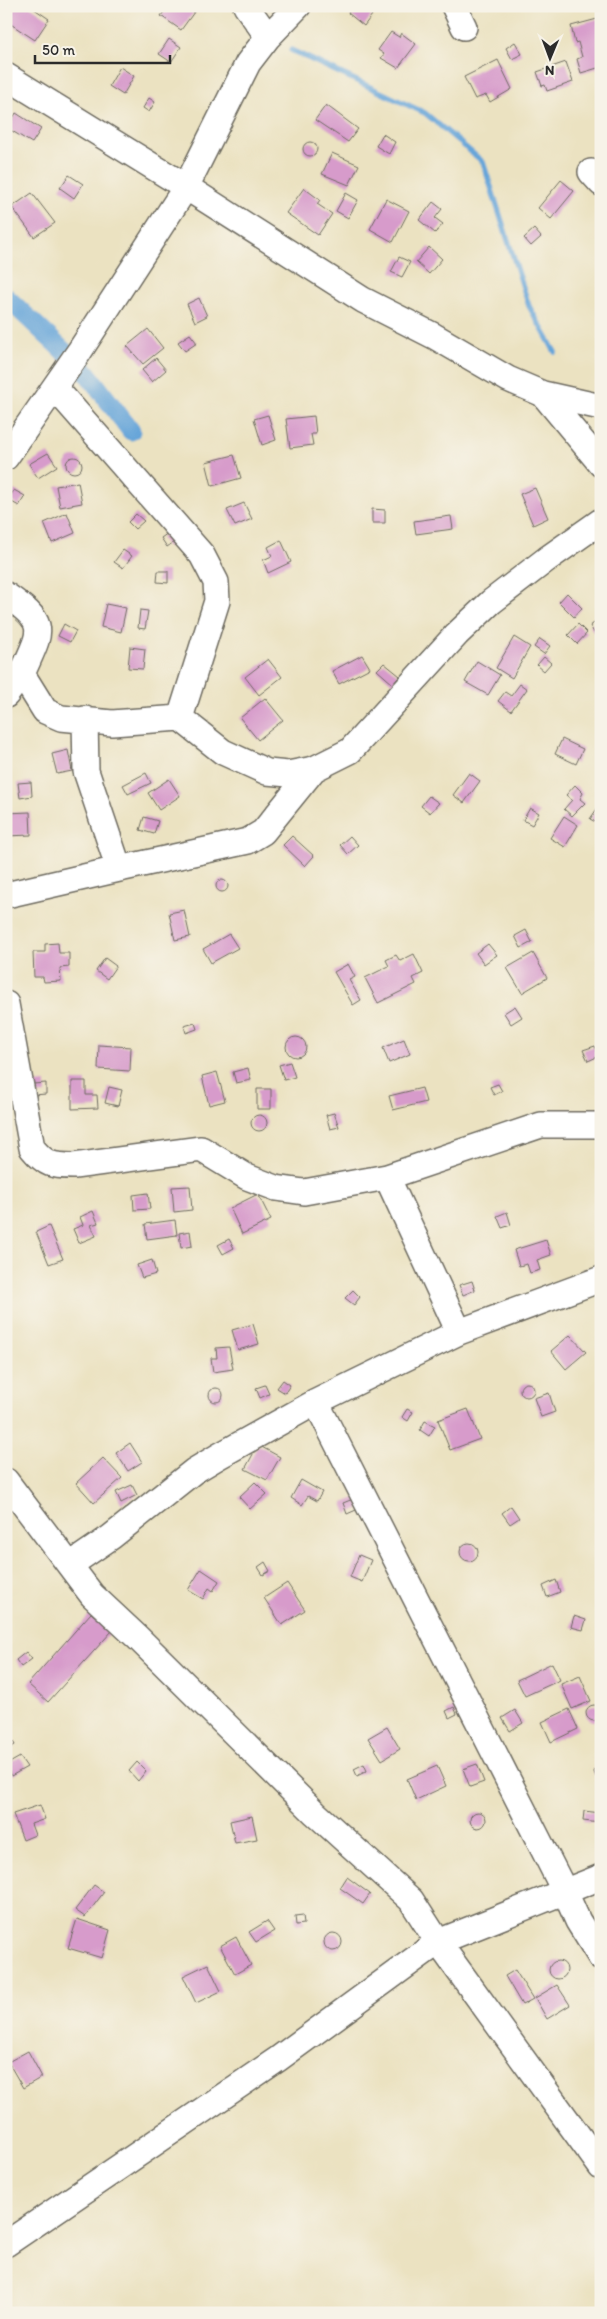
<svg xmlns="http://www.w3.org/2000/svg" width="607" height="2319" viewBox="0 0 607 2319" font-family="Itim,sans-serif">
	<style>
		.lines { fill: none; stroke-linecap: round; stroke-linejoin: round }
		.stream { stroke: #66a5d9; stroke-width: 5.5 }
		.canal { stroke: #66a5d9; stroke-width: 19 }
		.building { fill: #d79bcb }
		.minor-casing { stroke: #6e6b60; stroke-width: 28 }
		.minor { stroke: #fff; stroke-width: 25 }
	</style>
	<rect width="100%" height="100%" fill="#f7f3e8"/>
	<filter id="ink" filterUnits="userSpaceOnUse"><feTurbulence type="fractalNoise" baseFrequency=".02" numOctaves="2"/><feDisplacementMap in="SourceGraphic" scale="10" xChannelSelector="R" yChannelSelector="G"/><feConvolveMatrix kernelMatrix="1 2 1 2 8 2 1 2 1" color-interpolation-filters="sRGB"/></filter>
	<filter id="wash" filterUnits="userSpaceOnUse"><feTurbulence type="fractalNoise" baseFrequency=".0096" numOctaves="4" result="noise"/><feDisplacementMap in="SourceGraphic" scale="20" xChannelSelector="R" yChannelSelector="G"/><feGaussianBlur stdDeviation="1.12" result="paint"/><feColorMatrix in="noise" values="0 0 0 0 0 0 0 0 0 0 0 0 0 0 0 0 0 1.4 0 .05"/><feComposite in="paint" operator="in"/></filter>
	<g filter="url(#wash)">
		<rect width="100%" height="100%" fill="#ebe2c1"/>
		<g class="lines">
			<!-- stream -->
			<path class="stream" d="M291,50L425,113L483,162L529,306L555,352"/>
			<!-- canal -->
			<path class="canal" d="M6,297L87,373L131,431"/>
		</g>
		<g id="blocks">
			<!-- building -->
			<path class="building" d="M6,6H30L49,19L35,40L6,21Z
				M168,6H196L197,8L181,30L161,16Z
				M353,6H361L372,15L364,26L348,13Z
				M601,18V67L581,73L577,59L582,57L578,42L575,43L571,26Z
				M391,32L399,37L401,33L416,44L398,68L381,58L384,54L378,50Z
				M169,39L181,47L171,62L159,54Z
				M515,42L522,54L512,59L506,48Z
				M498,60L512,89L490,102L486,95L475,99L464,77Z
				M566,62L573,82L547,91L545,85L542,86L537,72Z
				M120,67L134,76L123,95L109,86Z
				M149,98L155,102L149,112L143,108Z
				M326,105L358,129L348,142L315,120Z
				M16,113L41,129L32,143L7,128Z
				M383,134L395,142L389,154L376,146Z
				M303 149a7 7 0 1 1 14 0a7 7 0 1 1-14 0Z
				M332,153L359,165L349,185L322,174Z
				M69,175L83,184L74,198L60,188Z
				M561,180L574,191L551,219L538,208Z
				M304,188L320,200L317,204L332,214L318,235L286,213Z
				M32,193L55,223L34,237L12,207Z
				M346,193L358,200L348,218L336,211Z
				M386,199L409,211L393,242L370,229Z
				M433,202L442,209L435,218L443,224L435,233L419,220Z
				M534,229L541,237L531,246L524,238Z
				M429,247L442,259L429,274L416,262Z
				M399,257L410,262L402,277L391,272Z
				M199,298L207,316L195,322L187,304Z
				M148,329L163,348L143,364L127,346Z
				M190,334L197,343L185,351L178,342Z
				M156,358L166,370L152,382L142,370Z
				M268,415L276,440L262,445L254,419Z
				M314,416L316,434H311L313,445L290,448L286,419Z
				M48,453L57,466L38,478L29,464Z
				M234,455L241,478L212,486L206,462Z
				M66 465a8 8 0 1 1 16 0a8 8 0 1 1-16 0Z
				M78,482L82,503L60,507L56,486Z
				M535,488L548,518L533,525L520,494Z
				M14,490L25,496L19,506L8,500Z
				M244,503L252,519L235,526L227,510Z
				M372,509L385,510V523H372Z
				M67,513L75,533L52,543L44,523Z
				M136,514L144,521L135,529L128,522Z
				M451,516L453,529L416,534L414,521Z
				M168,533L174,542L167,547L161,538Z
				M281,540L291,562L268,573L263,560L272,556L268,547Z
				M123,550L132,556L123,568L114,562Z
				M158,571H168V583L157,582Z
				M567,593L582,608L574,617L559,602Z
				M106,604L126,608L121,632L101,627Z
				M140,610L148,611L145,629L138,628Z
				M597,621L601,627V638L598,639L590,626Z
				M64,624L76,631L70,642L58,636Z
				M578,624L587,633L577,644L568,635Z
				M514,637L530,647L512,678L496,668Z
				M540,639L550,646L544,654L534,647Z
				M130,647L145,649L143,669L128,668Z
				M362,655L370,668L339,684L332,671Z
				M544,657L551,663L544,671L537,665Z
				M268,659L282,677L259,695L245,677Z
				M477,661L500,675L488,695L465,682Z
				M384,663L400,676L393,684L377,670Z
				M520,684L527,689L511,711L498,701L505,692L511,696Z
				M265,698L283,720L258,740L240,718Z
				M562,739L583,749L576,764L555,754Z
				M68,750L72,771L57,774L52,754Z
				M146,773L151,783L128,794L123,785Z
				M469,773L480,781L464,803L453,795Z
				M169,779L180,796L159,810L148,793Z
				M31,782L32,796L20,798L18,783Z
				M575,785L583,793L580,799L585,803L572,816L564,809L572,800L566,795Z
				M429,796L439,803L430,813L421,806Z
				M601,803V825L590,819Z
				M530,808L539,813L532,825L523,820Z
				M30,812L31,835L6,836V813Z
				M564,816L578,825L565,847L550,838Z
				M144,817L158,821L154,834L140,830Z
				M292,836L314,856L305,866L283,845Z
				M350,836L358,845L348,854L340,845Z
				M216 886a6 6 0 1 1 12 0a6 6 0 1 1-12 0Z
				M184,910L190,937L175,940L169,913Z
				M526,930L532,942L521,948L515,936Z
				M229,934L238,948L211,963L203,949Z
				M58,943L59,953H69V967L60,968L61,981L44,982L43,977H34L33,952H45V944Z
				M488,944L497,955L484,964L476,953Z
				M533,953L547,978L522,993L507,968Z
				M414,954L423,973L413,978L416,984L378,1003L365,978L389,966L386,960L396,955L400,961Z
				M105,958L116,966L107,979L96,971Z
				M348,964L355,977L349,980L361,1000L353,1005L334,972Z
				M515,1006L522,1017L511,1024L504,1013Z
				M195,1023L197,1029L186,1033L184,1026Z
				M286 1047a10 10 0 1 1 20 0a10 10 0 1 1-20 0Z
				M404,1039L410,1054L389,1063L383,1048Z
				M99,1045L131,1047L130,1071L98,1069Z
				M595,1046L599,1056L588,1061L583,1050Z
				M290,1062L295,1077L284,1080L279,1065Z
				M248,1068L251,1080L236,1083L233,1072Z
				M217,1072L225,1101L209,1105L202,1076Z
				M72,1081H86V1095H97L98,1108L72,1109Z
				M46,1083V1094L34,1095L33,1084Z
				M498,1084L502,1091L494,1095L490,1087Z
				M109,1087L122,1090L118,1106L105,1103Z
				M422,1088L426,1102L393,1110L389,1096Z
				M257,1089H271V1109H257Z
				M334,1113L339,1127L330,1129L326,1115Z
				M251 1123a8 8 0 1 1 16 0a8 8 0 1 1-16 0Z
				M190,1186L192,1210L174,1212L172,1187Z
				M148,1193L150,1209L134,1210L133,1195Z
				M258,1194L271,1220L242,1234L230,1208Z
				M93,1211L98,1223L91,1225L96,1236L79,1243L73,1229L83,1225L80,1217Z
				M507,1212L511,1225L502,1228L497,1216Z
				M175,1220L177,1235L147,1239L145,1224Z
				M49,1226L63,1259L49,1264L36,1232Z
				M190,1231L192,1246L181,1248L179,1233Z
				M229,1239L234,1248L223,1254L218,1245Z
				M546,1240L551,1255L537,1260L540,1270L530,1273L527,1264L519,1266L514,1250Z
				M152,1260L156,1274L142,1278L137,1265Z
				M472,1281L475,1290L463,1295L459,1285Z
				M353,1290L360,1297L354,1305L345,1298Z
				M253,1324L259,1344L238,1350L232,1330Z
				M570,1335L586,1352L566,1369L551,1351Z
				M229,1347L233,1369L213,1372L211,1358H217L216,1348Z
				M283,1380L290,1385L285,1393L277,1388Z
				M520 1390a7 7 0 1 1 14 0a7 7 0 1 1-14 0Z
				M265,1385L269,1394L260,1398L256,1388Z
				M209 1395a7 7 0 1 1 14 0a7 7 0 1 1-14 0Z
				M549,1393L555,1412L541,1417L534,1398Z
				M407,1409L413,1412L408,1421L402,1417Z
				M468,1409L480,1439L450,1450L438,1420Z
				M425,1421L435,1426L429,1436L420,1430Z
				M130,1443L142,1462L128,1471L116,1453Z
				M258,1445L280,1457L267,1480L245,1469Z
				M103,1458L122,1478L94,1503L76,1483Z
				M301,1480L322,1492L317,1501L308,1496L302,1505L291,1498Z
				M255,1482L267,1494L250,1509L239,1497Z
				M132,1485L137,1495L121,1503L116,1492Z
				M358,1497L363,1507L347,1514L343,1503Z
				M511,1506L519,1518L510,1524L502,1513Z
				M460 1552a9 9 0 1 1 18 0a9 9 0 1 1-18 0Z
				M359,1555L371,1560L362,1582L350,1577Z
				M265,1562L270,1571L263,1575L258,1567Z
				M201,1569L219,1581L213,1591L209,1588L203,1599L188,1590Z
				M556,1580L560,1592L547,1597L543,1586Z
				M287,1583L305,1610L282,1625L264,1598Z
				M91,1613L112,1631L48,1702L28,1684Z
				M574,1616L586,1620L583,1630L571,1627Z
				M26,1652L32,1659L21,1667L16,1660Z
				M552,1663L560,1680L525,1696L517,1680Z
				M580,1676L591,1701L572,1709L561,1684Z
				M586 1713a8 8 0 1 1 16 0a8 8 0 1 1-16 0Z
				M454,1707L457,1714L449,1718L446,1711Z
				M569,1709L578,1729L551,1742L542,1722Z
				M515,1710L523,1723L510,1731L502,1718Z
				M387,1727L400,1749L382,1760L368,1738Z
				M6,1730L15,1745L6,1750Z
				M20,1757L27,1767L11,1776L6,1765Z
				M137,1762L146,1771L138,1781L129,1771Z
				M601,1763V1779L596,1777L594,1772L596,1767Z
				M364,1764L367,1771L357,1776L354,1769Z
				M477,1764L484,1782L470,1787L463,1769Z
				M437,1766L446,1786L416,1800L407,1779Z
				M40,1805L45,1819L31,1824L35,1835L23,1840L13,1814Z
				M584,1811L601,1813L600,1823L583,1821Z
				M470 1820a8 8 0 1 1 16 0a8 8 0 1 1-16 0Z
				M252,1816L257,1839L235,1843L230,1821Z
				M347,1877L370,1894L363,1904L340,1888Z
				M94,1885L104,1892L85,1917L75,1910Z
				M303,1915L304,1924L296,1925L295,1916Z
				M77,1919L110,1930L102,1958L68,1948Z
				M267,1921L274,1931L256,1942L249,1932Z
				M324 1942a9 9 0 1 1 18 0a9 9 0 1 1-18 0Z
				M236,1937L251,1965L235,1974L220,1946Z
				M549 1970a9 9 0 1 1 18 0a9 9 0 1 1-18 0Z
				M208,1964L221,1991L196,2003L183,1976Z
				M515,1970L533,1999L522,2005L505,1976Z
				M557,1985L570,2005L547,2019L535,1998Z
				M28,2051L42,2077L23,2088L8,2062Z"/>
		</g>
	</g>
	<g filter="url(#ink)">
		<use href="#blocks" fill-opacity="0" stroke="#6e6b60" stroke-width="1"/>
		<g class="lines">
			<defs>
				<path id="minor" d="M246,6L268,37
					M454,6L464,27
					M6,76L186,187L363,300L434,336L508,379L543,394L601,407
					M591,172L601,183
					M55,388L202,555L216,582L217,601L180,718
					M543,394L601,464
					M6,457L79,352L186,187L248,63L268,37L298,6
					M6,595C50,625 41,630 22,674L45,711L61,718L112,723L180,718L223,752L267,772L288,774L314,769L350,751L457,634L491,602L547,559L601,521
					M6,695L22,674
					M119,869L248,841L263,832L314,769
					M6,895L119,869L86,771L85,719
					M6,1004L32,1148C46,1165 52,1166 74,1166L201,1149L247,1177L276,1188L304,1192L387,1177
					M459,1332L601,1279
					M316,1402L565,1892L578,1921L601,1958
					M6,1481L92,1595L138,1638L315,1813L411,1900L438,1942L601,2167
					M70,1565L111,1537L194,1471L219,1456L316,1402L459,1332L387,1177L541,1125H601
					M6,2244L278,2059L438,1942L601,1877"/>
			</defs>
			<!-- minor casing -->
			<use href="#minor" class="minor-casing"/>
			<!-- minor -->
			<use href="#minor" class="minor"/>
		</g>
	</g>
	<!-- margin -->
	<rect width="607" height="2319" fill="none" stroke="#f7f3e8" stroke-width="25"/>
	<!-- north arrow -->
	<g transform="translate(550 58) rotate(181)" stroke="#f7f3e8" stroke-width="4" paint-order="stroke">
	<path d="M0-4L9 19L0 12L-9 19Z" fill="#2b2b2b"/>
	<text y="-8" font-size="14" font-weight="bold" text-anchor="middle" fill="#2b2b2b">N</text>
	</g>
	<!-- scale -->
	<path d="M35 55v8h135v-8" fill="none" stroke="#2b2b2b" stroke-width="2.5"/>
	<text x="42" y="55" font-size="15" fill="#2b2b2b" stroke="#f7f3e8" stroke-width="4" paint-order="stroke">50 m</text>
</svg>
